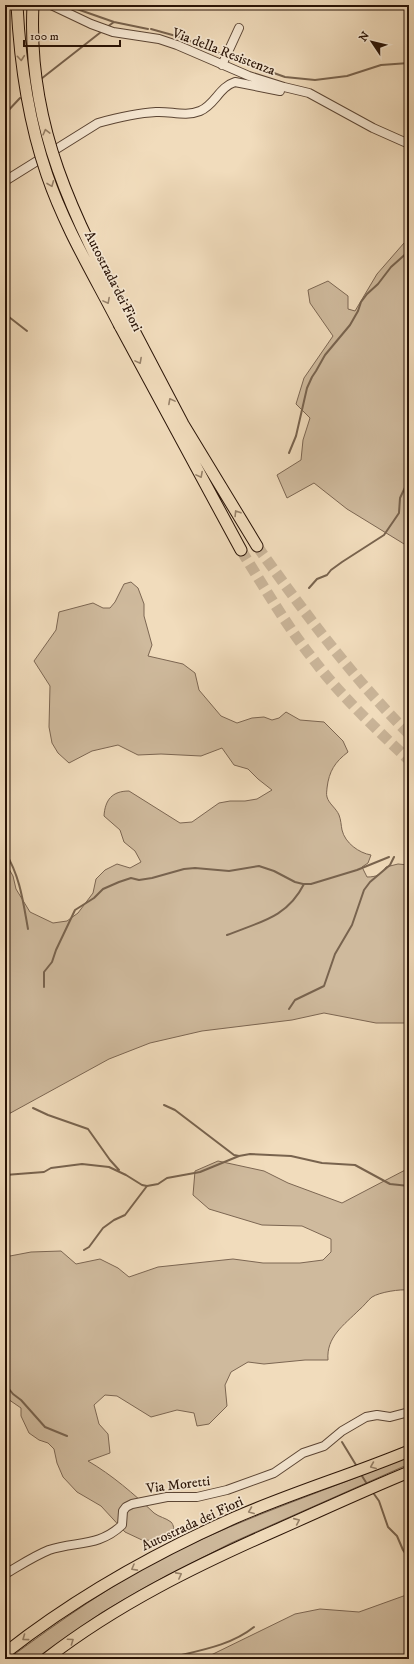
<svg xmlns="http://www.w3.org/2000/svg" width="414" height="1664" viewBox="0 0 414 1664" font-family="'IM FELL DW Pica',serif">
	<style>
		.green { fill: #cfba9d; stroke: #7c6652 }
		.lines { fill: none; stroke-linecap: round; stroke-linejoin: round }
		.stream { stroke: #78634e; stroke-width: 2 }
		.highway-tunnel { stroke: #c9b498; stroke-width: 11; stroke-dasharray: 11 5.5; stroke-linecap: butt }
		.minor-casing { stroke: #5b4534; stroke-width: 10 }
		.highway-casing { stroke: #291306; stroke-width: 13 }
		.minor { stroke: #f6e8d3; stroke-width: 8 }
		.highway { stroke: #f1dcbc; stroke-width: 11 }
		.highway-bridge-casing { stroke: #291306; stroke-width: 13; stroke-linecap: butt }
		.highway-bridge { stroke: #f1dcbc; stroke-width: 11 }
		.oneway { stroke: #97826a }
		.labels { text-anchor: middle; stroke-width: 3.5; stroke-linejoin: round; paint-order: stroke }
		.street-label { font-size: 14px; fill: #291306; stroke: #f6e8d3 }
	</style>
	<rect width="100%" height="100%" fill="#f1dcbc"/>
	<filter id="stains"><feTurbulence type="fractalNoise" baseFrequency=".005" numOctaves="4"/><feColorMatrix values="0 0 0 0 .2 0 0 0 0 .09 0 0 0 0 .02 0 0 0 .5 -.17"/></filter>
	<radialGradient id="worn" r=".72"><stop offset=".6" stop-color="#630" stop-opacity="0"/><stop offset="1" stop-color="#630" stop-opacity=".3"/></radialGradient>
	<!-- green -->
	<path class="green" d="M404,243L409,245V547L347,509L314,483L287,498L277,475L301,460L303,440L310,418L296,404L304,378L333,336L310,303L308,290L328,281L348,296V309L355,311L377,274Z
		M131,582L138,588L144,604V616L152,645L148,656L183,664L195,673L199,690L221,716L237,723L252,718L264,717L272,720L279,718L286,712L300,720L324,722L343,741L348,752C335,762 329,771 327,788C327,790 326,794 327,797C329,804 336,808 339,815C341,820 341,825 342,830C345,843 359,853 371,855L368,863L362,867L367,877C376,877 381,875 386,867L398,864L409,865V1023H376L324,1013L292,1020L202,1031L150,1043L109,1059L5,1116V862L13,876L16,889L30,912L53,923L67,921L78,913L93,893L96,879L105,870L117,864L130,868L141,862L135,851L124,842L120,830L104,816C105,800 112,791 129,791L180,823L192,822L219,803L230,801H245L257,799L272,790L258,779L248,769L234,765L222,748L201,756L161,754L138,755L118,745L92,751L69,763L58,753L52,743L49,727L50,686L34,661L56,630L59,612L93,603L103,608H110L115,602L124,584Z
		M218,1161L264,1171L288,1183L342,1203L409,1168V1290C400,1289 380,1292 372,1297C368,1300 364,1306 359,1310C344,1325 326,1337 328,1360H305L264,1364L248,1362L231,1372L225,1385L227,1406L209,1424L197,1426L194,1413L177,1410L151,1417L117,1396L105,1395L94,1405L99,1424L108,1434L110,1453L88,1461C112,1475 134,1494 154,1513C159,1517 166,1518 171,1522C174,1525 174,1530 174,1534L161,1541L142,1540L125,1532L101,1506L77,1492L63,1477L57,1463L54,1449L48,1443L39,1440L29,1433L21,1416V1408L5,1397V1253L10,1256L31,1252L61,1251L76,1264L100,1259L118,1268L129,1277L158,1267L233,1259L263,1263H300L323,1260L331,1252V1239L302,1226L262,1225L209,1209L193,1195L195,1171Z
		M409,1456V1464L231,1543L149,1585L101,1613L37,1659H8C60,1621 113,1583 171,1554C248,1515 330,1490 409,1456Z
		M409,1594V1659H195L209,1656L295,1614L320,1609L359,1612Z"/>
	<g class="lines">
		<!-- stream -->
		<path class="stream" d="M69,5L74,8L114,22L148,29
			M107,27L114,22
			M151,29L176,36L206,47L223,55
			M229,54L264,66L271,72L285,77L315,80L347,76L381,65L409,63
			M41,79L101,32
			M5,114L20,98
			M5,297L9,317L27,331
			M289,453L296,436L307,388L312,377L316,371L325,355L350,325L358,311L361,302L367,294L378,284L391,267L409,251
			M309,588L317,579L327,575L331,570L342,562L384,535L399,513L400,498L409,479
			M5,852C20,876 23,901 28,929
			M227,935C259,922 287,918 304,884
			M44,987V972L52,962L56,950L75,910L94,898L103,889L119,882L131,878L139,880L152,878L184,869L195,868L229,871L259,866L274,871L295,882L303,884H311L357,870L389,857
			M289,1009L295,1000L324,986L335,954L352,925L364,890L370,882L390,865L394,857
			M164,1105L175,1110L234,1155L239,1156
			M33,1108L48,1115L88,1129L110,1160L119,1170
			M5,1175L44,1172L51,1168L82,1164L109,1167L126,1175L142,1185L147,1186L158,1184L167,1178L200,1172L239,1156L250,1154L291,1156L322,1163L355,1165L390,1184L409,1186
			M84,1250L89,1247L103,1228L114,1220L125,1215L147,1186
			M5,1384L13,1394L21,1400L45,1427L67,1436
			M342,1442L356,1465
			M362,1476L367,1484
			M374,1494L379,1501L388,1527L397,1536L403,1550L407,1556L409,1557
			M14,1653L19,1659
			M165,1659C195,1651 229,1647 254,1627"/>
		<!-- highway-tunnel -->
		<path class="highway-tunnel" d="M257,546C304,612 352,677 409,734
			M241,550C264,587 286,625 313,659C341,696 375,728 409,760"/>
		<defs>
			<path id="minor" d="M51,5L91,24L113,32L159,39L177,45L249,76L284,87L309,93L373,128L409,144
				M222,65L239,28
				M5,181L98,123C116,118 137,113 156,112C171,111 185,117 200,111C215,105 219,87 235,82L280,91
				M5,1574C19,1566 34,1556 49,1550C76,1541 99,1547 122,1525L123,1511L126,1507L132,1504L167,1497H197L227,1490L274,1473L303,1453L324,1446L342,1431L366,1417L377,1415L390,1417L409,1412"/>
			<path id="highway" d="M129,321L183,424L257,546
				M120,326L241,550
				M5,1653C75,1598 153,1554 234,1518C291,1493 351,1475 409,1451
				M46,1659C117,1604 197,1565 279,1529C322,1510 365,1490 409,1472"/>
		</defs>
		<!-- minor casing -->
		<use href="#minor" class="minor-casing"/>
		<!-- highway casing -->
		<use href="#highway" class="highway-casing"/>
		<!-- minor -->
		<use href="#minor" class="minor"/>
		<!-- highway -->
		<use href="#highway" class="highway"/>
		<defs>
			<path id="highway-bridge" d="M17,5C20,64 28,120 47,175C65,228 95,277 120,326
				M33,5C27,127 74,217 129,321"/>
		</defs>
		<!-- highway-bridge casing -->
		<use href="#highway-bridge" class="highway-bridge-casing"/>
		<!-- highway-bridge -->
		<use href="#highway-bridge" class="highway-bridge"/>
	</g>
	<!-- one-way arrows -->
	<defs><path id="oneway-chevron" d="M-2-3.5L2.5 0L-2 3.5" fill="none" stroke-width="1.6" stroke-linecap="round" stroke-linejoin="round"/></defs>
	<g class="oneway">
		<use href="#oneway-chevron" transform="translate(21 58) rotate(85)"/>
		<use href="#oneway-chevron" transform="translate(46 132) rotate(-104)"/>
		<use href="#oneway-chevron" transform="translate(51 184) rotate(68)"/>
		<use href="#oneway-chevron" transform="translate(107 301) rotate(62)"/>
		<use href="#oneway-chevron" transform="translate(139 361) rotate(62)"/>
		<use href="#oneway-chevron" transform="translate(171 401) rotate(-118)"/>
		<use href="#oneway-chevron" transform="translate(200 475) rotate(62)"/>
		<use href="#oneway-chevron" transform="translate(237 513) rotate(-122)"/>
		<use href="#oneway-chevron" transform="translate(373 1466) rotate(157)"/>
		<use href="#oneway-chevron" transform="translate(251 1511) rotate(158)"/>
		<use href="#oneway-chevron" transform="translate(297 1521) rotate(-24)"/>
		<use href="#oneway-chevron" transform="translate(134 1568) rotate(151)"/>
		<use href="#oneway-chevron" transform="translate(179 1575) rotate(-28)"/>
		<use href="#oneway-chevron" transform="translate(25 1638) rotate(144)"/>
		<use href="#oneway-chevron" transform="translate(71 1641) rotate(-35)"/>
	</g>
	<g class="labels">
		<!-- street labels -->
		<g class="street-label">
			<text transform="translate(224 51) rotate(21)" y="5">Via della Resistenza</text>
			<text transform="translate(114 281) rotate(63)" y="5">Autostrada dei Fiori</text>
			<text transform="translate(178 1484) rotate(-7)" y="5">Via Moretti</text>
			<text transform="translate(192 1523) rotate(-25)" y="5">Autostrada dei Fiori</text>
		</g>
	</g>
	<!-- margin -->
	<rect width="414" height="1664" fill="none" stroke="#f1dcbc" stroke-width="20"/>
	<rect x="6" y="6" width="402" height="1652" fill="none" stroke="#291306" stroke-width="2"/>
	<rect x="10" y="10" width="394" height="1644" fill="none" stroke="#291306"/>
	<!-- north arrow -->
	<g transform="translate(372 42) rotate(305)" stroke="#f6e8d3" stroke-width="3" paint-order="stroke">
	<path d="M0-3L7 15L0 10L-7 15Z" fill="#291306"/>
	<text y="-6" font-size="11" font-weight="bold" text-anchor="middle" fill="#291306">N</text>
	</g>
	<!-- scale -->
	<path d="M24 40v6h96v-6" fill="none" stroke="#291306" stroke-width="2"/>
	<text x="30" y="40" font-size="12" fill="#291306" stroke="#f6e8d3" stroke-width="3" paint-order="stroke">100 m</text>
	<rect width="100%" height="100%" filter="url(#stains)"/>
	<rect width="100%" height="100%" fill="url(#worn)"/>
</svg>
